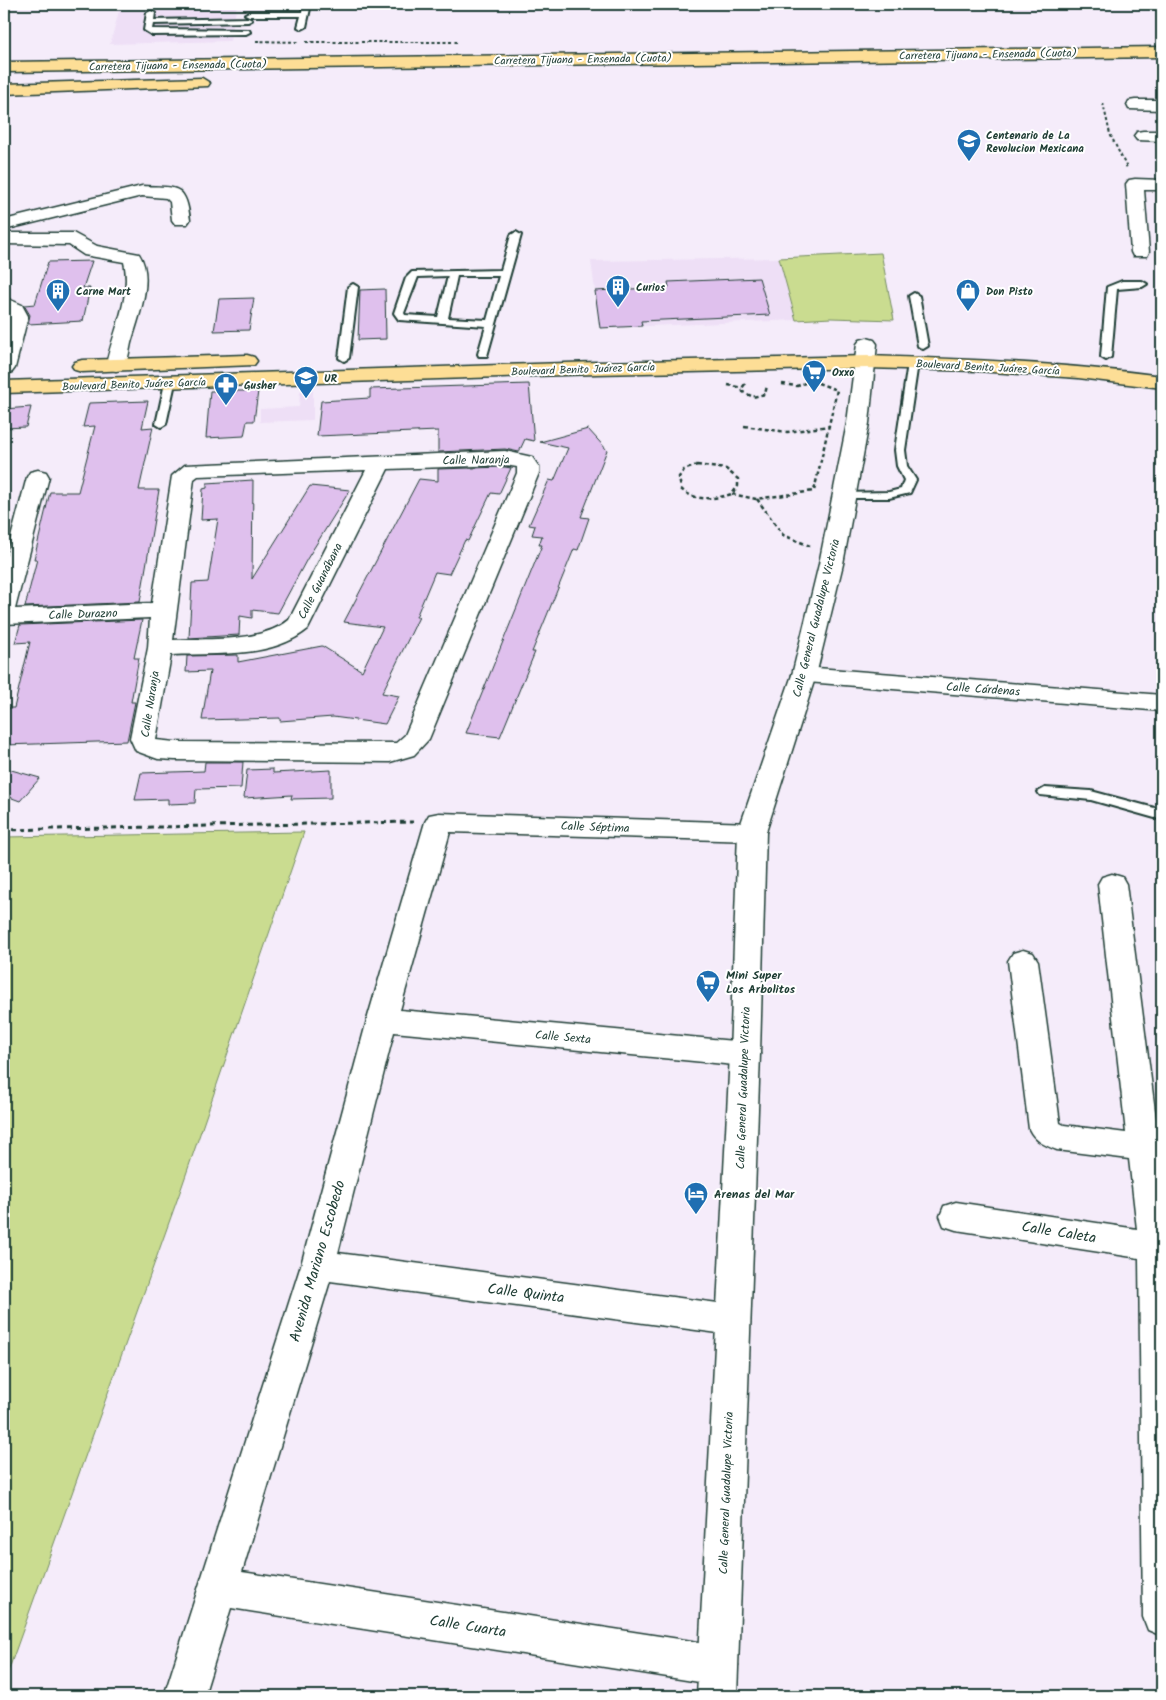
<svg xmlns="http://www.w3.org/2000/svg" width="1166" height="1700" viewBox="0 0 1166 1700" font-family="Kalam,sans-serif">
	<style>
		.built { fill: #eedff6 }
		.green { fill: #cadc90; stroke: #748c62 }
		.building { fill: #dfc0ed; stroke: #1f3d34 }
		.lines { fill: none; stroke-linecap: round; stroke-linejoin: round }
		.service-casing { stroke: #1f3d34; stroke-width: 4 }
		.minor-casing { stroke: #1f3d34; stroke-width: 3 }
		.tertiary-casing { stroke: #1f3d34; stroke-width: 3 }
		.primary-casing { stroke: #1f3d34; stroke-width: 3 }
		.motorway-casing { stroke: #1f3d34; stroke-width: 3 }
		.path-far2 { stroke: #1f3d34; stroke-width: 2; stroke-dasharray: 3 2.5; stroke-linecap: butt }
		.path-far1 { stroke: #1f3d34; stroke-width: 2.5; stroke-dasharray: 4 3; stroke-linecap: butt }
		.path { stroke: #1f3d34; stroke-width: 3; stroke-dasharray: 5 4; stroke-linecap: butt }
		.service { fill: #fff; fill-rule: evenodd }
		.minor { fill: #fff; fill-rule: evenodd }
		.tertiary { fill: #fff; fill-rule: evenodd }
		.primary { fill: #fdde96; fill-rule: evenodd }
		.motorway { fill: #fdde96; fill-rule: evenodd }
		.labels { text-anchor: middle; stroke-width: 4; stroke-linejoin: round; paint-order: stroke }
		.far-street-label { font-size: 11px; fill: #1f3d34; stroke: #fff }
		.far-poi-label { font-size: 11px; font-weight: bold; fill: #1f3d34; stroke: #fff; text-anchor: start }
		.street-label { font-size: 12px; fill: #1f3d34; stroke: #fff }
		.poi-label { font-size: 12px; font-weight: bold; fill: #1f3d34; stroke: #fff; text-anchor: start }
		.near-street-label { font-size: 15px; fill: #1f3d34; stroke: #fff }
	</style>
	<rect width="100%" height="100%" fill="#f5ecfa"/>
	<filter id="ink" filterUnits="userSpaceOnUse"><feTurbulence type="fractalNoise" baseFrequency=".02" numOctaves="2"/><feDisplacementMap in="SourceGraphic" scale="10" xChannelSelector="R" yChannelSelector="G"/><feConvolveMatrix kernelMatrix="1 2 1 2 8 2 1 2 1" color-interpolation-filters="sRGB"/></filter>
	<g filter="url(#ink)">
		<!-- built -->
		<path class="built" d="M121,4H237L230,41L110,44Z
			M779,258L796,320L600,328L591,261Z
			M313,390V420L260,422V409L299,407L300,391Z"/>
		<!-- green -->
		<path class="green" d="M881,253L894,320L831,318L796,320L779,258Z
			M304,832L181,1189L4,1683V837Z"/>
		<!-- building -->
		<path class="building" d="M92,261L83,288H90L83,321L28,324L30,315L24,305L35,304L48,262Z
			M759,278L770,315L641,321L642,326L600,328L595,291L669,287L668,282Z
			M385,289L386,339L358,340L360,290Z
			M254,298L249,330L214,331L219,299Z
			M529,384L534,441L525,439L519,452L505,449L438,452V431L317,436L321,401L370,398V389Z
			M210,391H258L254,421H247L244,436L206,438Z
			M148,401L142,428L153,427L139,490H159L140,602L25,607L37,559H34L50,492H78L95,426L83,427L89,403Z
			M31,407L26,427L4,428V409Z
			M588,429L607,450L581,517L589,518L578,550L574,549L532,652H535L500,737L466,733L542,545H539L542,536L532,535L535,526L529,525L549,480L554,481L568,448L540,442Z
			M505,467L511,468L499,494L491,493L468,541L465,540L449,574L435,572L416,617H419L382,693L399,696L385,724L333,717L280,721V718L202,720L210,671L186,672L187,656L238,655V662L322,646L362,671L383,627L344,622L419,479L438,481V469Z
			M253,480L252,579L310,486L350,490L307,559L278,613L252,610V618L240,616L239,635L189,638L192,583L208,582L218,519L201,520L203,489L207,488V483Z
			M142,620L134,658H139L131,702H135L127,741L4,745V708H14L30,642L15,643L20,625Z
			M205,762H243L241,788L196,789L195,803L168,804V799L135,800L141,773L204,771Z
			M4,768L40,778L20,801L4,795Z
			M273,769V773L331,770V798L291,799L292,795L244,798L247,770Z"/>
		<g class="lines">
			<defs>
				<path id="service" d="M303,4H311L306,27L302,29L298,27L301,16H249L245,14L249,12H302Z
					M151,11L155,13L154,20L248,18L252,20L248,22L153,24L152,29L249,30L250,32L246,34L152,35L144,30L147,13Z
					M516,232L521,235L487,356H479L478,354L486,326L399,320L394,313L406,278L412,272L501,270L511,235ZM448,276L438,317L405,315L404,313L418,277ZM457,276H499L487,320L448,318Z
					M1122,281H1142L1147,284L1142,287L1117,289L1111,357L1106,360L1101,357L1107,287Z
					M353,284L358,287L349,358L344,361L339,358L348,287Z
					M914,293L919,296L928,346L923,349L918,346L909,296Z
					M913,360L918,363L905,450L907,466L916,480L910,493L889,498H840L838,496L844,493L889,492L901,489L904,480L897,466L895,450L908,363Z
					M170,380L175,383L166,424L161,427L156,424L165,383Z
					M1045,788L1091,791L1162,810V820L1091,800L1040,795L1038,792Z"/>
				<path id="minor" d="M1135,100H1162V110L1129,109L1127,105L1129,101Z
					M1143,131H1162V141L1137,140L1134,136L1137,132Z
					M1135,179L1162,180V190H1144L1149,252L1147,256H1133L1131,252L1126,184L1129,180Z
					M142,186C175,188 186,182 190,220L187,224H175L172,220L170,202L166,198L142,196L4,230V220Z
					M73,233L97,246L139,254C155,278 138,318 131,343C129,352 128,362 123,369L116,371L109,369L106,365C113,332 132,296 124,262L84,255L69,245L4,244V233Z
					M4,297L22,305L28,316L15,368L12,372L5,374L4,333L8,316L4,311Z
					M505,451L532,457L539,467V473L429,739L414,755L390,762L175,760L158,759L136,751L130,738L148,648L150,618L4,624V564L27,477L30,472L38,470L46,472L49,477L15,609L152,603L172,476L185,465ZM505,465L517,467V473L405,735L396,743L175,742L156,740L171,655C215,653 272,659 308,629L388,469ZM366,470L289,620C261,643 209,638 173,640L194,479L198,476Z
					M804,667L1162,695V711L795,681L792,675L795,669Z
					M439,813L752,823L762,825L766,832L762,839L752,841L450,832L400,1010L745,1042L756,1046L760,1054L756,1062L745,1066L394,1032L338,1253L733,1305L745,1309L750,1320L745,1331L733,1335L330,1281L242,1572L718,1645L732,1651L738,1665L732,1679L718,1685L231,1608L204,1696H164L301,1265L367,1020L425,822L429,815Z
					M1112,874L1122,877L1126,884L1162,1166V1636L1148,1630L1143,1617L1139,1258L956,1230L944,1226L940,1216L944,1206L956,1202L1137,1229L1129,1159L1057,1150C1044,1145 1035,1141 1029,1129L1008,961L1013,953L1023,950L1033,953L1038,961L1060,1123L1064,1125L1126,1133L1098,884L1102,877Z"/>
				<path id="tertiary" d="M867,338L874,340L877,344L869,423L843,564L816,675L766,832L760,1054L737,1696H697L730,1054L738,832L792,675L819,564L847,423L857,344L860,340Z"/>
				<path id="primary" d="M247,355L254,357L257,361L254,365L82,372L75,370L72,366L75,362L82,360Z
					M867,356C966,359 1064,363 1162,376V388L1078,378L977,371L867,368L597,374L4,393V381L597,362Z"/>
				<path id="motorway" d="M1162,47V57L4,72V62Z
					M202,78L210,83L208,86L4,94V84Z"/>
			</defs>
			<!-- service casing -->
			<use href="#service" class="service-casing"/>
			<!-- minor casing -->
			<use href="#minor" class="minor-casing"/>
			<!-- tertiary casing -->
			<use href="#tertiary" class="tertiary-casing"/>
			<!-- primary casing -->
			<use href="#primary" class="primary-casing"/>
			<!-- motorway casing -->
			<use href="#motorway" class="motorway-casing"/>
			<!-- path-far2 -->
			<path class="path-far2" d="M256,41L299,42
				M306,42H457
				M1103,103L1110,134L1127,168"/>
			<!-- path-far1 -->
			<path class="path-far1" d="M745,384L742,388L743,392L753,397L765,394L767,386
				M782,384L797,386L805,383
				M728,385L742,388
				M744,426L787,432L830,426
				M697,465L726,469L738,479V486L732,494C715,499 695,502 681,489L679,477L684,470Z
				M732,494L756,499L814,491L837,390L818,383
				M757,499L783,535L810,546"/>
			<!-- path -->
			<path class="path" d="M4,830L413,822"/>
			<!-- service -->
			<use href="#service" class="service"/>
			<!-- minor -->
			<use href="#minor" class="minor"/>
			<!-- tertiary -->
			<use href="#tertiary" class="tertiary"/>
			<!-- primary -->
			<use href="#primary" class="primary"/>
			<!-- motorway -->
			<use href="#motorway" class="motorway"/>
		</g>
	</g>
	<!-- icons -->
	<defs>
		<symbol id="school-pin" viewBox="-11 -11 22 30"><path d="M0 17L-7.5 6A9.5 9.5 0 1 1 7.5 6Z" fill="#1f6fb2" stroke="#fff"/><path d="M0-5L7-2L0 1L-7-2ZM-4 1L0 2.5L4 1V4Q0 6-4 4Z" fill="#fff"/></symbol>
		<symbol id="building-pin" viewBox="-11 -11 22 30"><path d="M0 17L-7.5 6A9.5 9.5 0 1 1 7.5 6Z" fill="#1f6fb2" stroke="#fff"/><path d="M-4-6H4V6H1V3H-1V6H-4ZM-2.5-4.3h1.7v1.8h-1.7ZM.8-4.3h1.7v1.8H.8ZM-2.5-1h1.7V.8h-1.7ZM.8-1h1.7V.8H.8Z" fill="#fff"/></symbol>
		<symbol id="shop-pin" viewBox="-11 -11 22 30"><path d="M0 17L-7.5 6A9.5 9.5 0 1 1 7.5 6Z" fill="#1f6fb2" stroke="#fff"/><path d="M-5-2.5h2.3a2.7 3.5 0 0 1 5.4 0H5L5.5 6h-11ZM-1.5-2.5h3a1.5 2.3 0 0 0-3 0Z" fill="#fff"/></symbol>
		<symbol id="supermarket-pin" viewBox="-11 -11 22 30"><path d="M0 17L-7.5 6A9.5 9.5 0 1 1 7.5 6Z" fill="#1f6fb2" stroke="#fff"/><path d="M-6-5.5h2.5l.6 2H6L4.5 2H-2.5L-4.4-4H-6ZM-1.5 3.2a1.3 1.3 0 1 0 .1 0ZM3 3.2a1.3 1.3 0 1 0 .1 0Z" fill="#fff"/></symbol>
		<symbol id="pharmacy-pin" viewBox="-11 -11 22 30"><path d="M0 17L-7.5 6A9.5 9.5 0 1 1 7.5 6Z" fill="#1f6fb2" stroke="#fff"/><path d="M-2-6h4v4h4v4h-4v4h-4v-4h-4v-4h4Z" fill="#fff"/></symbol>
		<symbol id="hotel-pin" viewBox="-11 -11 22 30"><path d="M0 17L-7.5 6A9.5 9.5 0 1 1 7.5 6Z" fill="#1f6fb2" stroke="#fff"/><path d="M-6-4.5h1.5V1H6V5H4.5V3h-9V5H-6ZM-4 0a1.8 1.8 0 1 1 3.6 0ZM.5 0V-2.5h3Q6-2.5 6 0Z" fill="#fff"/></symbol>
	</defs>
	<g fill-rule="evenodd">
		<use href="#school-pin" x="955" y="127" width="28" height="38"/>
		<use href="#building-pin" x="604" y="273" width="28" height="38"/>
		<use href="#building-pin" x="44" y="277" width="28" height="38"/>
		<use href="#shop-pin" x="954" y="277" width="28" height="38"/>
		<use href="#supermarket-pin" x="800" y="358" width="28" height="38"/>
		<use href="#school-pin" x="292" y="364" width="28" height="38"/>
		<use href="#pharmacy-pin" x="212" y="371" width="28" height="38"/>
		<use href="#supermarket-pin" x="694" y="968" width="28" height="38"/>
		<use href="#hotel-pin" x="682" y="1180" width="28" height="38"/>
	</g>
	<g class="labels">
		<!-- far-street labels -->
		<g class="far-street-label">
			<text transform="translate(988 54) rotate(-1)" y="4">Carretera Tijuana - Ensenada (Cuota)</text>
			<text transform="translate(583 59) rotate(-1)" y="4">Carretera Tijuana - Ensenada (Cuota)</text>
			<text transform="translate(178 65) rotate(-1)" y="4">Carretera Tijuana - Ensenada (Cuota)</text>
			<text transform="translate(988 367) rotate(3)" y="4">Boulevard Benito Juárez García</text>
			<text transform="translate(583 369) rotate(-2)" y="4">Boulevard Benito Juárez García</text>
			<text transform="translate(134 384) rotate(-2)" y="4">Boulevard Benito Juárez García</text>
		</g>
		<!-- far-poi labels -->
		<g class="far-poi-label">
			<text x="986" y="139">Centenario de La<tspan x="986" dy="13">Revolucion Mexicana</tspan></text>
			<text x="636" y="291">Curios</text>
			<text x="76" y="295">Carne Mart</text>
			<text x="986" y="295">Don Pisto</text>
			<text x="832" y="376">Oxxo</text>
			<text x="324" y="382">UR</text>
			<text x="244" y="389">Gusher</text>
		</g>
		<!-- street labels -->
		<g class="street-label">
			<text transform="translate(476 460) rotate(-1)" y="4">Calle Naranja</text>
			<text transform="translate(320 581) rotate(-63)" y="4">Calle Guanábana</text>
			<text transform="translate(83 614) rotate(-2)" y="4">Calle Durazno</text>
			<text transform="translate(816 618) rotate(-76)" y="4">Calle General Guadalupe Victoria</text>
			<text transform="translate(983 689) rotate(4)" y="4">Calle Cárdenas</text>
			<text transform="translate(150 704) rotate(-81)" y="4">Calle Naranja</text>
			<text transform="translate(595 827) rotate(2)" y="4">Calle Séptima</text>
			<text transform="translate(563 1037) rotate(5)" y="4">Calle Sexta</text>
			<text transform="translate(743 1088) rotate(-88)" y="4">Calle General Guadalupe Victoria</text>
			<text transform="translate(726 1493) rotate(-88)" y="4">Calle General Guadalupe Victoria</text>
		</g>
		<!-- poi labels -->
		<g class="poi-label">
			<text x="726" y="979">Mini Super<tspan x="726" dy="14">Los Arbolitos</tspan></text>
			<text x="714" y="1198">Arenas del Mar</text>
		</g>
		<!-- near-street labels -->
		<g class="near-street-label">
			<text transform="translate(1059 1232) rotate(9)" y="5">Calle Caleta</text>
			<text transform="translate(317 1261) rotate(-74)" y="5">Avenida Mariano Escobedo</text>
			<text transform="translate(526 1293) rotate(7)" y="5">Calle Quinta</text>
			<text transform="translate(468 1626) rotate(9)" y="5">Calle Cuarta</text>
		</g>
	</g>
	<!-- margin -->
	<rect width="1166" height="1700" fill="none" stroke="#fff" stroke-width="20"/>
	<rect x="10" y="10" width="1146" height="1680" fill="none" stroke="#1f3d34" stroke-width="2" filter="url(#ink)"/>
</svg>
